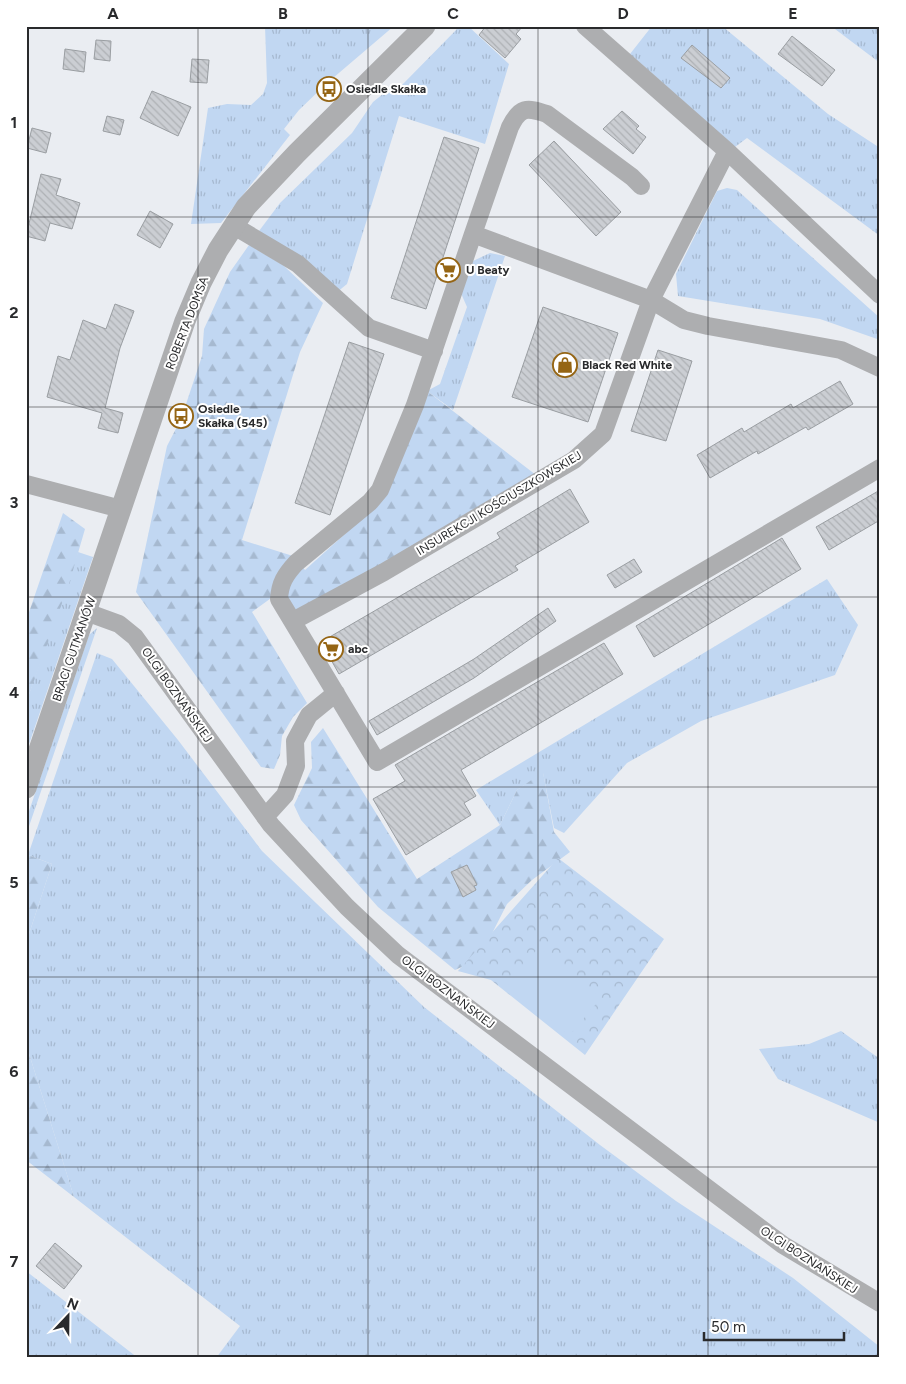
<svg xmlns="http://www.w3.org/2000/svg" width="906" height="1384" viewBox="0 0 906 1384" font-family="Figtree,sans-serif">
	<style>
		.grass { fill: url(#grass-tufts) }
		.forest { fill: url(#forest-firs) }
		.park { fill: url(#park-crowns) }
		.pitch { fill: #c1d7f2 }
		.building { fill: url(#building-back-hatch); stroke: #9a9ea2 }
		.lines { fill: none; stroke-linecap: round; stroke-linejoin: round }
		.minor { stroke: #adaeb0; stroke-width: 18 }
		.tertiary { stroke: #adaeb0; stroke-width: 21 }
		.grid { fill: none; stroke: #292a2c; stroke-width: 1; stroke-opacity: 0.55 }
		.labels { text-anchor: middle; stroke-width: 4; stroke-linejoin: round; paint-order: stroke }
		.poi-label { font-size: 12px; font-weight: bold; fill: #292a2c; stroke: #fff; text-anchor: start }
		.street-label { font-size: 12px; fill: #292a2c; stroke: #fff }
		.neatline { fill: none; stroke: #292a2c; stroke-width: 2 }
		.grid-label { font-size: 16px; text-anchor: middle; font-weight: bold; fill: #292a2c }
	</style>
	<defs>
		<pattern id="grass-tufts" width="24" height="20" patternUnits="userSpaceOnUse" patternTransform="scale(1.25)"><rect width="24" height="20" fill="#c1d7f2"/><path d="M3 7l-1-3M5 7V3M7 7l1-3M15 17l-1-3M17 17v-4M19 17l1-3" fill="none" stroke="#a6b9d0"/></pattern>
		<pattern id="forest-firs" width="22" height="20" patternUnits="userSpaceOnUse" patternTransform="scale(1.25)"><rect width="22" height="20" fill="#c1d7f2"/><path d="M5 1l3.5 6h-7zM16 11l3.5 6h-7z" fill="#a6b9d0"/></pattern>
		<pattern id="park-crowns" width="20" height="18" patternUnits="userSpaceOnUse" patternTransform="scale(1.25)"><rect width="20" height="18" fill="#c1d7f2"/><path d="M2 6a3 3 0 1 1 6 0M12 15a3 3 0 1 1 6 0" fill="none" stroke="#a6b9d0"/></pattern>
		<pattern id="building-back-hatch" width="6" height="6" patternUnits="userSpaceOnUse" patternTransform="scale(1.25)"><rect width="6" height="6" fill="#cbced3"/><path d="M-1 5l2 2M0 0l6 6M5-1l2 2" fill="none" stroke="#aeb1b5"/></pattern>
	</defs>
	<rect width="100%" height="100%" fill="#eaedf2"/>
	<!-- grass -->
	<path class="grass" d="M265,26H394L326,84L299,110L284,129L290,135L221,223L191,224L208,108L227,104L251,105L263,94L267,83Z
		M460,26H468L509,64L485,144L399,116L347,284L336,293L259,231L280,203L352,133L373,102L388,90L402,85Z
		M652,26H722L828,114L880,148V236L747,138L735,147L630,54Z
		M831,26H880V63Z
		M727,188L737,190L880,318V340L820,319L678,296L676,274L717,191Z
		M490,253L505,256L453,410L427,391L440,384L467,307L460,291L473,261Z
		M78,552L93,557L26,753V703Z
		M827,579L858,625L835,675L701,721L627,763L564,833L554,828L543,773L517,790L500,825L476,790Z
		M97,628L26,835V820L89,635Z
		M97,653L112,659L178,740L262,851L424,1007L600,1145L676,1201L793,1278L880,1347V1358H216L240,1326L74,1197L26,1044V943L52,864L28,855Z
		M841,1031L880,1059V1123L778,1079L759,1049L809,1044Z
		M26,1271L138,1358H26Z"/>
	<!-- forest -->
	<path class="forest" d="M249,245L283,265L323,303L300,352L242,540L293,556L305,570L367,514L427,391L536,475L299,612L286,606L285,588L252,612L307,703L293,717L282,736L280,755L274,769L261,767L136,592L167,446L181,419L202,356L204,329L230,272Z
		M63,513L85,529L69,584L26,703V621Z
		M323,728L417,879L500,825L517,790L543,772L554,832L570,852L532,880L507,904L479,959L455,970L378,907L301,820L294,805L312,768L311,742Z
		M28,855L52,864L26,943V861Z
		M26,1044L74,1197L26,1160Z"/>
	<!-- park -->
	<path class="park" d="M558,858L664,939L585,1055L491,980L458,971Z"/>
	<!-- pitch -->
	<path class="pitch" d="M539,947L601,998L569,1036L508,984Z"/>
	<!-- building -->
	<path class="building" d="M486,26H523L516,34L521,39L505,58L479,35Z
		M792,36L835,70L822,86L778,54Z
		M96,40L111,41L110,61L94,59Z
		M692,45L730,78L721,88L681,58Z
		M65,49L86,52L84,72L63,69Z
		M192,59L209,60L207,83L190,82Z
		M152,91L191,107L178,136L140,118Z
		M622,111L639,126L636,129L646,137L633,154L603,129Z
		M107,116L124,120L120,135L103,131Z
		M32,128L51,133L46,153L27,148Z
		M444,137L479,148L426,309L391,298Z
		M554,141L621,212L596,236L529,165Z
		M41,174L61,179L56,195L80,203L72,229L50,223L45,241L26,236Z
		M150,211L173,224L160,248L137,235Z
		M115,304L134,311L120,348L105,408L123,413L118,433L98,428L102,413L47,397L58,356L70,360L83,320L106,329Z
		M543,307L618,333L588,422L512,397Z
		M349,342L384,354L330,515L295,503Z
		M658,350L692,361L666,441L631,431Z
		M840,381L853,404L808,430L806,427L758,454L757,451L710,478L697,455L742,428L744,432L791,404L793,408Z
		M570,489L589,522L515,566L518,570L339,674L321,642L500,538L497,533Z
		M880,490V520L829,550L816,527Z
		M782,538L801,569L654,657L636,626Z
		M634,559L642,572L615,588L607,575Z
		M548,608L556,621L474,678L377,735L369,721L474,659Z
		M604,643L623,674L461,770L476,796L464,803L471,815L406,855L373,799L405,781L395,765Z
		M467,865L477,885L474,886L476,890L463,897L451,872Z
		M55,1243L82,1266L64,1289L36,1266Z"/>
	<g class="lines">
		<!-- minor -->
		<path class="minor" d="M585,26L727,151L880,295
			M727,151L651,300L473,234L415,405L380,490L370,502L296,563C285,575 280,583 279,599L377,762L880,468
			M234,226L298,264L369,328L434,351
			M473,234L510,127C520,107 526,107 547,114L632,177L641,186
			M26,484L121,509
			M86,612L119,624L135,637L271,825L347,907L398,955L783,1245L880,1303
			M293,621L384,572L574,460L603,434L651,300L684,320L708,326L841,350L880,368
			M265,817L285,795L296,766L295,741L309,715L336,693"/>
		<!-- tertiary -->
		<path class="tertiary" d="M26,788L185,321L201,283L218,250L246,207L297,153L425,26"/>
	</g>
	<!-- grid -->
	<path class="grid" d="M198,26V1358M368,26V1358M538,26V1358M708,26V1358M26,217H880M26,407H880M26,597H880M26,787H880M26,977H880M26,1167H880"/>
	<!-- icons -->
	<defs>
		<symbol id="bus-ring" viewBox="-11 -11 22 22"><circle r="9.5" fill="#fff" stroke="#956514" stroke-width="1.5"/><path d="M-5-6H5V4H4V6H2V4H-2V6H-4V4H-5ZM-3.5-4V0h7V-4ZM-3.5 1.2v1.5H-2V1.2ZM2 1.2v1.5H3.5V1.2Z" fill="#956514"/></symbol>
		<symbol id="supermarket-ring" viewBox="-11 -11 22 22"><circle r="9.5" fill="#fff" stroke="#956514" stroke-width="1.5"/><path d="M-6-5.5h2.5l.6 2H6L4.5 2H-2.5L-4.4-4H-6ZM-1.5 3.2a1.3 1.3 0 1 0 .1 0ZM3 3.2a1.3 1.3 0 1 0 .1 0Z" fill="#956514"/></symbol>
		<symbol id="shop-ring" viewBox="-11 -11 22 22"><circle r="9.5" fill="#fff" stroke="#956514" stroke-width="1.5"/><path d="M-5-2.5h2.3a2.7 3.5 0 0 1 5.4 0H5L5.5 6h-11ZM-1.5-2.5h3a1.5 2.3 0 0 0-3 0Z" fill="#956514"/></symbol>
	</defs>
	<g fill-rule="evenodd">
		<use href="#bus-ring" x="315" y="75" width="28" height="28"/>
		<use href="#supermarket-ring" x="434" y="256" width="28" height="28"/>
		<use href="#shop-ring" x="551" y="351" width="28" height="28"/>
		<use href="#bus-ring" x="167" y="402" width="28" height="28"/>
		<use href="#supermarket-ring" x="317" y="635" width="28" height="28"/>
	</g>
	<g class="labels">
		<!-- poi labels -->
		<g class="poi-label">
			<text x="346" y="93">Osiedle Skałka</text>
			<text x="466" y="274">U Beaty</text>
			<text x="582" y="369">Black Red White</text>
			<text x="198" y="413">Osiedle<tspan x="198" dy="14">Skałka (545)</tspan></text>
			<text x="348" y="653">abc</text>
		</g>
		<!-- street labels -->
		<g class="street-label">
			<text transform="translate(187 323) rotate(-69)" y="4">ROBERTA DOMSA</text>
			<text transform="translate(499 503) rotate(-31)" y="4">INSUREKCJI KOŚCIUSZKOWSKIEJ</text>
			<text transform="translate(74 649) rotate(-71)" y="4">BRACI GUTMANÓW</text>
			<text transform="translate(177 695) rotate(55)" y="4">OLGI BOZNAŃSKIEJ</text>
			<text transform="translate(448 992) rotate(37)" y="4">OLGI BOZNAŃSKIEJ</text>
			<text transform="translate(809 1260) rotate(33)" y="4">OLGI BOZNAŃSKIEJ</text>
		</g>
	</g>
	<!-- border -->
	<rect width="906" height="1384" fill="none" stroke="#ffffff" stroke-width="55"/>
	<!-- north arrow -->
	<g transform="translate(68 1316) rotate(22)" stroke="#ffffff" stroke-width="4" paint-order="stroke">
	<path d="M0-4L9 19L0 12L-9 19Z" fill="#292a2c"/>
	<text y="-8" font-size="14" font-weight="bold" text-anchor="middle" fill="#292a2c">N</text>
	</g>
	<!-- scale -->
	<path d="M704 1332v8h140v-8" fill="none" stroke="#292a2c" stroke-width="2.5"/>
	<text x="711" y="1332" font-size="15" fill="#292a2c" stroke="#ffffff" stroke-width="4" paint-order="stroke">50 m</text>
	<rect x="28" y="28" width="850" height="1328" class="neatline"/>
	<g class="grid-label">
		<text x="113" y="19">A</text>
		<text x="283" y="19">B</text>
		<text x="453" y="19">C</text>
		<text x="623" y="19">D</text>
		<text x="793" y="19">E</text>
		<text x="14" y="128">1</text>
		<text x="14" y="318">2</text>
		<text x="14" y="508">3</text>
		<text x="14" y="698">4</text>
		<text x="14" y="888">5</text>
		<text x="14" y="1077">6</text>
		<text x="14" y="1267">7</text>
	</g>
</svg>
